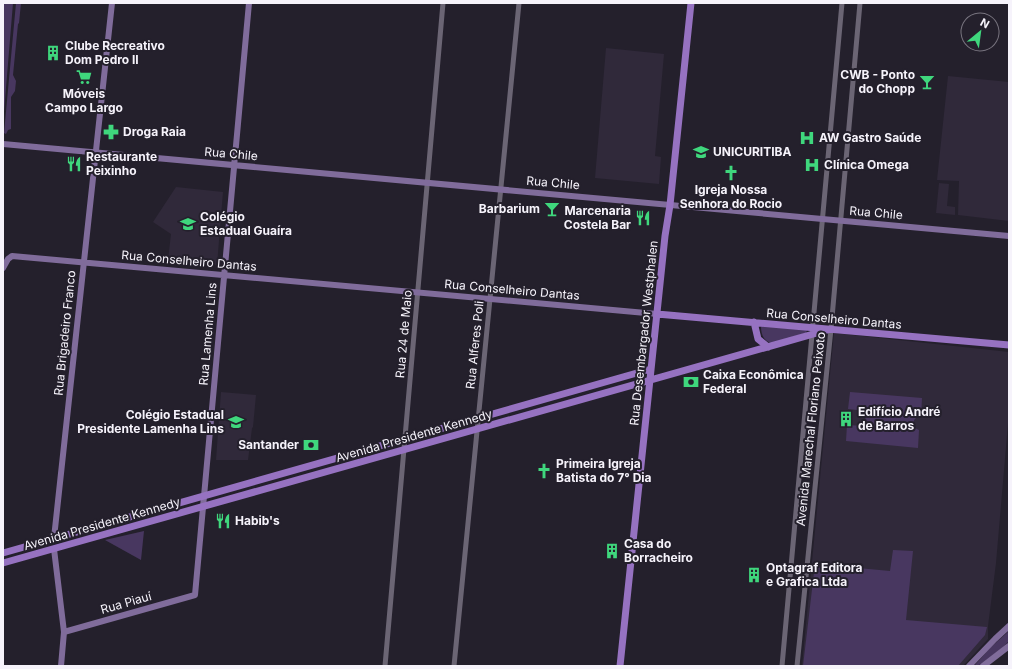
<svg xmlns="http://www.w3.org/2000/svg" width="1012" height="669" viewBox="0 0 1012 669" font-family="Inter,sans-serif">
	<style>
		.built { fill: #30293a }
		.green { fill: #483760 }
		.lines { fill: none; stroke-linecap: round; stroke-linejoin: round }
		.tertiary { stroke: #6b6574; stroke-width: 5 }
		.secondary { stroke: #806c9b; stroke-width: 6 }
		.primary { stroke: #9672c1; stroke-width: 7 }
		.labels { text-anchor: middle; stroke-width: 4; stroke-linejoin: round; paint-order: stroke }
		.poi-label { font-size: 12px; font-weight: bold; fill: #f6f3fb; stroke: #24202c; text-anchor: start }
		.street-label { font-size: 12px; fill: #f6f3fb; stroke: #24202c }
	</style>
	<rect width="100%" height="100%" fill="#24202c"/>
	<!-- built -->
	<path class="built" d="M606,48L664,54L655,156L661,157L659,184L595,178Z
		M948,76L1009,82V221L958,215L959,181L937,180Z
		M939,183L949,184L947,206L955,207V215L936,213Z
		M176,187L223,192L217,265L168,260L171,234L153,222Z
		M834,333L1009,352V412L996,563L988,626V639L963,666H802Z
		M221,392L256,395L253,427L252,428L248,460H216Z"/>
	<!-- green -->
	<path class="green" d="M4,3H13L3,124V13Z
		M16,3H21L19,23L18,24L13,75L16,81L15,91L11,97V129L8,130L6,134L4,133Z
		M761,326L807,330L806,333L771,343C763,340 761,334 761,326Z
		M850,392L922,398L921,416C914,417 912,422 915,428L919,430L918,448L846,441L847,425L865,426L866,411L848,409Z
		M144,531L141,560L105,540Z
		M893,550L913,551L906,620L987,627L985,635L958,666H803L815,564L890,571Z
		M1009,631V641L1002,648L978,666H974L991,647Z"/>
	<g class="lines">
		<!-- tertiary -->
		<path class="tertiary" d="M385,666L443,3
			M454,666L519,3
			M782,666L842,3
			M797,666L831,329L860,3"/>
		<!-- secondary -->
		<path class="secondary" d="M3,144L14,145L1009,236
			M3,268L8,259L12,256L657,314
			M54,538L112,3
			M54,549L64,632L61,666
			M64,632L195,595L249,3
			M969,666L995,639L1009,626
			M983,666L1009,646"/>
		<!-- primary -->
		<path class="primary" d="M657,314L1009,345
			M754,322L758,339L768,347
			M3,553L651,369
			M3,563L831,329
			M620,666L665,236L670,205L691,3"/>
	</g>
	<!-- icons -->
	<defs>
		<symbol id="building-bare" viewBox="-9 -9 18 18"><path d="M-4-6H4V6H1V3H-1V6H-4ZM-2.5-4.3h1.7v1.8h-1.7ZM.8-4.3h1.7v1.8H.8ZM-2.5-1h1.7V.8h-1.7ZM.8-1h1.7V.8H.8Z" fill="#3fd77d" stroke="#24202c" stroke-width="2.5" paint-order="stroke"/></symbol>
		<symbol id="supermarket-bare" viewBox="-9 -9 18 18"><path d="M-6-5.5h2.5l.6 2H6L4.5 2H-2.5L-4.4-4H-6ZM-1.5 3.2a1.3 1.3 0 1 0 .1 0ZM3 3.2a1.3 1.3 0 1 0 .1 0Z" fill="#3fd77d" stroke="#24202c" stroke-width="2.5" paint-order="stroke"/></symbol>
		<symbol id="bar-bare" viewBox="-9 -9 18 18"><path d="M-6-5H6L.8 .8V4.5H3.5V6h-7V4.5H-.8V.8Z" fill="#3fd77d" stroke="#24202c" stroke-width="2.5" paint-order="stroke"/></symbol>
		<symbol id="pharmacy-bare" viewBox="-9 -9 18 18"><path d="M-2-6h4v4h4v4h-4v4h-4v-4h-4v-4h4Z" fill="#3fd77d" stroke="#24202c" stroke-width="2.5" paint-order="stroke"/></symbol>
		<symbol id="hospital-bare" viewBox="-9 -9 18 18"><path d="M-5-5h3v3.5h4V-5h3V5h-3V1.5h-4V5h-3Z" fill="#3fd77d" stroke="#24202c" stroke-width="2.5" paint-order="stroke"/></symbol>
		<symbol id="university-bare" viewBox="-9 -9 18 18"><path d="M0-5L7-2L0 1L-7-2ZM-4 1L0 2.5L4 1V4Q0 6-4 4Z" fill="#3fd77d" stroke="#24202c" stroke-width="2.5" paint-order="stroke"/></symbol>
		<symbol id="restaurant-bare" viewBox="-9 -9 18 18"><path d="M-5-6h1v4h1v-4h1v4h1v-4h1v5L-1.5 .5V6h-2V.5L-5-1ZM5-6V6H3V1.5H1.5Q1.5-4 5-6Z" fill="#3fd77d" stroke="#24202c" stroke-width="2.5" paint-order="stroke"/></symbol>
		<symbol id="church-bare" viewBox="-9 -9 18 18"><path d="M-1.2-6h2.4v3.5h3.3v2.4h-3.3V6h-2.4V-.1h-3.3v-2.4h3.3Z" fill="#3fd77d" stroke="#24202c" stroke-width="2.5" paint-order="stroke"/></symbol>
		<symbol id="school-bare" viewBox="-9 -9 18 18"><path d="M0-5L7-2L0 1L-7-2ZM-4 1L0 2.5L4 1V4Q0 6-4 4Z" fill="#3fd77d" stroke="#24202c" stroke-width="2.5" paint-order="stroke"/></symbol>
		<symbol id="bank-bare" viewBox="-9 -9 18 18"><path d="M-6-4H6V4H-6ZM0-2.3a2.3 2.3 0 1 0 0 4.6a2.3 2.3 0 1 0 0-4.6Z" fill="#3fd77d" stroke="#24202c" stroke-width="2.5" paint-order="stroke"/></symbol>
	</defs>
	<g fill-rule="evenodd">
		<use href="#building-bare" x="42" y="42" width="22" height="22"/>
		<use href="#supermarket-bare" x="73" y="66" width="22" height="22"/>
		<use href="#bar-bare" x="916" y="71" width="22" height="22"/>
		<use href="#pharmacy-bare" x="100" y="121" width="22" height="22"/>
		<use href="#hospital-bare" x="796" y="127" width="22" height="22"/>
		<use href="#university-bare" x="690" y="141" width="22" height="22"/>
		<use href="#restaurant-bare" x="63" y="153" width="22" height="22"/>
		<use href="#hospital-bare" x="801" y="154" width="22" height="22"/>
		<use href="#church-bare" x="720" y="162" width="22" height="22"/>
		<use href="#bar-bare" x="541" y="198" width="22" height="22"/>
		<use href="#restaurant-bare" x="632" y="207" width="22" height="22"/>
		<use href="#school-bare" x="177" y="213" width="22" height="22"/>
		<use href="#bank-bare" x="680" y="371" width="22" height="22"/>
		<use href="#building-bare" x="835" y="408" width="22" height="22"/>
		<use href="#school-bare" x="225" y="411" width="22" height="22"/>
		<use href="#bank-bare" x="300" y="434" width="22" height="22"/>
		<use href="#church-bare" x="533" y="460" width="22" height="22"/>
		<use href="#restaurant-bare" x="212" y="510" width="22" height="22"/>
		<use href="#building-bare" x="601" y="540" width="22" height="22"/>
		<use href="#building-bare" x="743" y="564" width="22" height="22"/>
	</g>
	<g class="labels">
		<!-- poi labels -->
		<g class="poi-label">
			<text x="65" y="50">Clube Recreativo<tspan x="65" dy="14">Dom Pedro II</tspan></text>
			<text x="915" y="79" text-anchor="end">CWB - Ponto<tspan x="915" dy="14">do Chopp</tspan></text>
			<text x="84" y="98" text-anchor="middle">Móveis<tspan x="84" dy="14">Campo Largo</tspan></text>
			<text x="123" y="136">Droga Raia</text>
			<text x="819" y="142">AW Gastro Saúde</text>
			<text x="713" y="156">UNICURITIBA</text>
			<text x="86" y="161">Restaurante<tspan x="86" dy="14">Peixinho</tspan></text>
			<text x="824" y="169">Clínica Omega</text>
			<text x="731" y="194" text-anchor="middle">Igreja Nossa<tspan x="731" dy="14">Senhora do Rocio</tspan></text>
			<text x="540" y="213" text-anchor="end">Barbarium</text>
			<text x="631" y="215" text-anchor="end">Marcenaria<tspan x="631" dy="14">Costela Bar</tspan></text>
			<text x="200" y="221">Colégio<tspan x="200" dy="14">Estadual Guaíra</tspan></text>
			<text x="703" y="379">Caixa Econômica<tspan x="703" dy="14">Federal</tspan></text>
			<text x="858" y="416">Edifício André<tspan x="858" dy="14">de Barros</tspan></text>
			<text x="224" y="419" text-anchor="end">Colégio Estadual<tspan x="224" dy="14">Presidente Lamenha Lins</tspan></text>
			<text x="299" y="449" text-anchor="end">Santander</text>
			<text x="556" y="468">Primeira Igreja<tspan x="556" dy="14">Batista do 7° Dia</tspan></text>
			<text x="235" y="525">Habib's</text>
			<text x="624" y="548">Casa do<tspan x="624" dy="14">Borracheiro</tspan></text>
			<text x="766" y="572">Optagraf Editora<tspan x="766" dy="14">e Grafica Ltda</tspan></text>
		</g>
		<!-- street labels -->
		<g class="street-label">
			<text transform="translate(231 154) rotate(5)" y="4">Rua Chile</text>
			<text transform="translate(553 183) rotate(5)" y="4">Rua Chile</text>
			<text transform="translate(876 213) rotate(5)" y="4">Rua Chile</text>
			<text transform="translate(189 261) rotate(5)" y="4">Rua Conselheiro Dantas</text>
			<text transform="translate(512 290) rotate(5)" y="4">Rua Conselheiro Dantas</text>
			<text transform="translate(834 319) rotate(5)" y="4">Rua Conselheiro Dantas</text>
			<text transform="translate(65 333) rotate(-84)" y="4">Rua Brigadeiro Franco</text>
			<text transform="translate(644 333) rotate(-84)" y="4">Rua Desembargador Westphalen</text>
			<text transform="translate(208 334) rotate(-85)" y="4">Rua Lamenha Lins</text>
			<text transform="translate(404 334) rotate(-85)" y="4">Rua 24 de Maio</text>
			<text transform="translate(475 345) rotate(-84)" y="4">Rua Alferes Poli</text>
			<text transform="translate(811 429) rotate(-84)" y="4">Avenida Marechal Floriano Peixoto</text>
			<text transform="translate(414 436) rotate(-16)" y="4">Avenida Presidente Kennedy</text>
			<text transform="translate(102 524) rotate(-16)" y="4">Avenida Presidente Kennedy</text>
			<text transform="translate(126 603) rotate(-16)" y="4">Rua Piauí</text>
		</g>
	</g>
	<!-- border -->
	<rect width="1012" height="669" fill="none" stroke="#f6f3fb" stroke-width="8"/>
	<!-- north arrow -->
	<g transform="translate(980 32) rotate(29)"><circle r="19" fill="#24202c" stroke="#78747f"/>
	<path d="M0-3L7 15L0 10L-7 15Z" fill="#3fd77d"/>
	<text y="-6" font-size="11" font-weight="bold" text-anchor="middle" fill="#f6f3fb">N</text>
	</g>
</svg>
